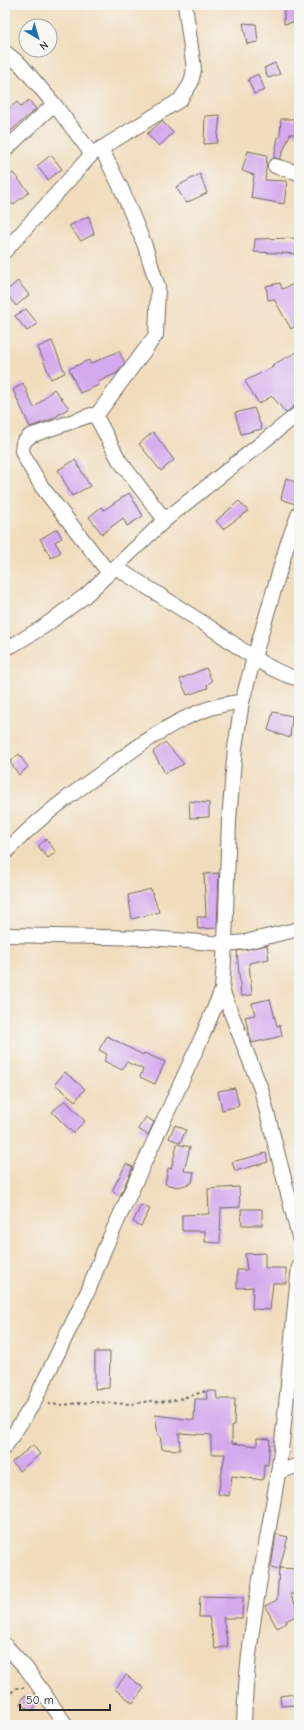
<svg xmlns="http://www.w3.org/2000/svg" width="304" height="1730" viewBox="0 0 304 1730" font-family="'Comic Neue',sans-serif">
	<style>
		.building { fill: #d4a9ee }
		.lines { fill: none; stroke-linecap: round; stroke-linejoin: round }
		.street-casing { stroke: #70695e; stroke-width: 16 }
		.path { stroke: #70695e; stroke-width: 2; stroke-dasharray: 3 3; stroke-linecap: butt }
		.street { stroke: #fff; stroke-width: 14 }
	</style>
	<rect width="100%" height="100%" fill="#f6f6f2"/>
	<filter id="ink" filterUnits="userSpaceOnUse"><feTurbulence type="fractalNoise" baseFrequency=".025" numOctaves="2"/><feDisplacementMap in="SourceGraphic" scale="8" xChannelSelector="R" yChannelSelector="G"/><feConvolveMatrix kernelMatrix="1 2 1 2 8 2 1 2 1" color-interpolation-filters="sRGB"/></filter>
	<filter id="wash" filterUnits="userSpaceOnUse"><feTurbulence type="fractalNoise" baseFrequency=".012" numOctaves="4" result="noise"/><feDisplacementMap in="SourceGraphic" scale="16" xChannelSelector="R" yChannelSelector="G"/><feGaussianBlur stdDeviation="0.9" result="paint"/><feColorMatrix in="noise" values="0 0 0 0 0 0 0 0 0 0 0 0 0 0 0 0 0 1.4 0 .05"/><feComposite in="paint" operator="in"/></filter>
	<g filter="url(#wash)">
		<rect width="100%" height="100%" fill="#f1ddbe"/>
		<g id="blocks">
			<!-- building -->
			<path class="building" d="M284,5H299V21L284,24Z
				M243,23L256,24L258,42L247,44Z
				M275,63L280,74L268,78L264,68Z
				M258,74L265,90L254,94L248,79Z
				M29,100L36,109L5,136V112L17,102L21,107Z
				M220,115L217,143L204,144L205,116Z
				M281,119H299V134H290L280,159L274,158L278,137H280Z
				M162,121L173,133L159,146L147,134Z
				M248,151L267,155L265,180L287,181L284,204L251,198L254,175L242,171Z
				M51,155L62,169L48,180L37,166Z
				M13,173L29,192L13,205L5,195V180Z
				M200,174L207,193L186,203L176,187Z
				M89,216L94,234L81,241L69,226Z
				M299,238V254L254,252L255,239Z
				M18,281L29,295L16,306L5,292Z
				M299,282V324L291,329L274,299L268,300L266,286L280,283L282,289Z
				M26,309L38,324L27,331L15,316Z
				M52,341L65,373L51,379L38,347Z
				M119,351L125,363L117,373L98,382L99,385L80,393L69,369L89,360L90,364Z
				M299,351V405L294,406L286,413L272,396L259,404L245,381L273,367L272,365Z
				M23,383L34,408L54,389L69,408L52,419L30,427L13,390Z
				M254,408L262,429L241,434L235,413Z
				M153,432L174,460L161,471L139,444Z
				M75,460L90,486L72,496L58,470Z
				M286,478L299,484L295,504L281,499Z
				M129,493L143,516L127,526L123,518L102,534L89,517L101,507L104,510Z
				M239,501L248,511L223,529L216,521Z
				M57,529L62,538L55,542L61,552L51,558L40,539Z
				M206,668L212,681L207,685L208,688L187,695L180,679Z
				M273,712L292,716L290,738L268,730Z
				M165,742L184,764L165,773L153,752Z
				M19,754L28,767L19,775L10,762Z
				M189,801L209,803V817L190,818Z
				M46,839L56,852L48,858L38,846Z
				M219,873L217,928L198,929L197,917H206L204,874Z
				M151,889L159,912L132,919L128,895Z
				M267,945L269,959L249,963L252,995L241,996L237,951Z
				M270,999L277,1026L280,1025L282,1036L252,1043L245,1017L255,1015L252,1003Z
				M107,1036L143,1055L144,1053L165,1062L155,1084L140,1077L143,1069L126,1062L122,1070L104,1061L107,1054L99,1050Z
				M65,1072L85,1089L75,1101L55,1084Z
				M235,1088L239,1106L222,1110L218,1091Z
				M65,1100L85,1121L73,1133L52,1112Z
				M146,1117L154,1122L148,1135L138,1129Z
				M175,1125L186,1130L180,1143L169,1138Z
				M177,1144L190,1147L184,1171L194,1172L192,1183L178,1187L165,1184L168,1168L171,1169Z
				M266,1153L268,1162L235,1171L232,1162Z
				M126,1164L133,1167L120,1196L112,1191Z
				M239,1187L240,1207L221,1208L220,1243L205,1242V1231H182V1215L209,1214L208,1189Z
				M141,1205L150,1209L141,1226L133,1222Z
				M241,1209H262V1225H242Z
				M265,1253V1268H286V1283H273L270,1310L252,1309L253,1287L237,1288V1270H247L245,1254Z
				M95,1352H110L109,1388L95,1389Z
				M206,1391H216L217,1399H235L234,1425H232V1443L257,1446V1438L270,1439L268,1465L264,1464L263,1480L232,1476L229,1496L218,1494L225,1454H211V1435L179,1433L180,1450L162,1449L160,1436L158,1435L155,1415L194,1420L195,1399H207Z
				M33,1445L40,1454L19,1471L12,1462Z
				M276,1534L288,1537L279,1570L271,1568Z
				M279,1568L299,1569V1594H290L299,1611V1614L286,1621L287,1623L277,1628L265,1606L277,1600Z
				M200,1596L243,1597L242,1618H223L228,1646L215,1649L209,1617H199Z
				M126,1675L144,1688L133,1703L115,1689Z
				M294,1694L295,1705L281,1706L280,1696Z
				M25,1695L38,1703L32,1711L20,1703Z"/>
		</g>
	</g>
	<g filter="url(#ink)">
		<use href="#blocks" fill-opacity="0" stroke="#70695e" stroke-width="1"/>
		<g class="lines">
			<defs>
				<path id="street" d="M5,52L21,65L54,104L92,154
					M5,150L54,104
					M275,166L299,173
					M5,251L92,154L180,100L191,83L194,69L185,5
					M96,416L156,335L158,287L145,246L121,188L101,148
					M115,567C149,588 183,610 217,632C243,650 268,671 299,679
					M109,573L42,487L25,458L22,451L23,443L30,436L91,415L96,416L119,460L165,520
					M5,648L13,645L43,627L85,596L165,520L299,413
					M5,853C35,821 65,799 100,774C141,744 190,705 242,702
					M5,935L150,938L225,944L245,942L299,929
					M222,990L261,1089L299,1237
					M5,1447L33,1404L88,1291L105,1248L202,1037L222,990L225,944L229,820L235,748L242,702L254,658L288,542L299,513
					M278,1472L299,1465
					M5,1645L26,1668L66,1725
					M244,1725C246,1639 265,1557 278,1473C288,1405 291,1335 299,1267"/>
			</defs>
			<!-- street casing -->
			<use href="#street" class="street-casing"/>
			<!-- path -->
			<path class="path" d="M48,1404L60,1405L91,1402L132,1404L150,1401L159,1402L176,1400L206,1391
				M5,1703L12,1692L16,1688H24"/>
			<!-- street -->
			<use href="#street" class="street"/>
		</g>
	</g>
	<!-- margin -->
	<rect width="304" height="1730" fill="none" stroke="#f6f6f2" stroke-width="20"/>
	<!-- north arrow -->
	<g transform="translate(38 38) rotate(142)"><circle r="19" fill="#f6f6f2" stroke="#a5a5a2"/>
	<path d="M0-3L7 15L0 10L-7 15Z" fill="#1f6fb2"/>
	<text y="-6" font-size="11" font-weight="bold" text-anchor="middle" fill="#2b2b2b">N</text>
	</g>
	<!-- scale -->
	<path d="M20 1704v6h90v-6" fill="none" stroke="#2b2b2b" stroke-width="2"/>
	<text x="26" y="1704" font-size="12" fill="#2b2b2b" stroke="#f6f6f2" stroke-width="3" paint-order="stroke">50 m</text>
</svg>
